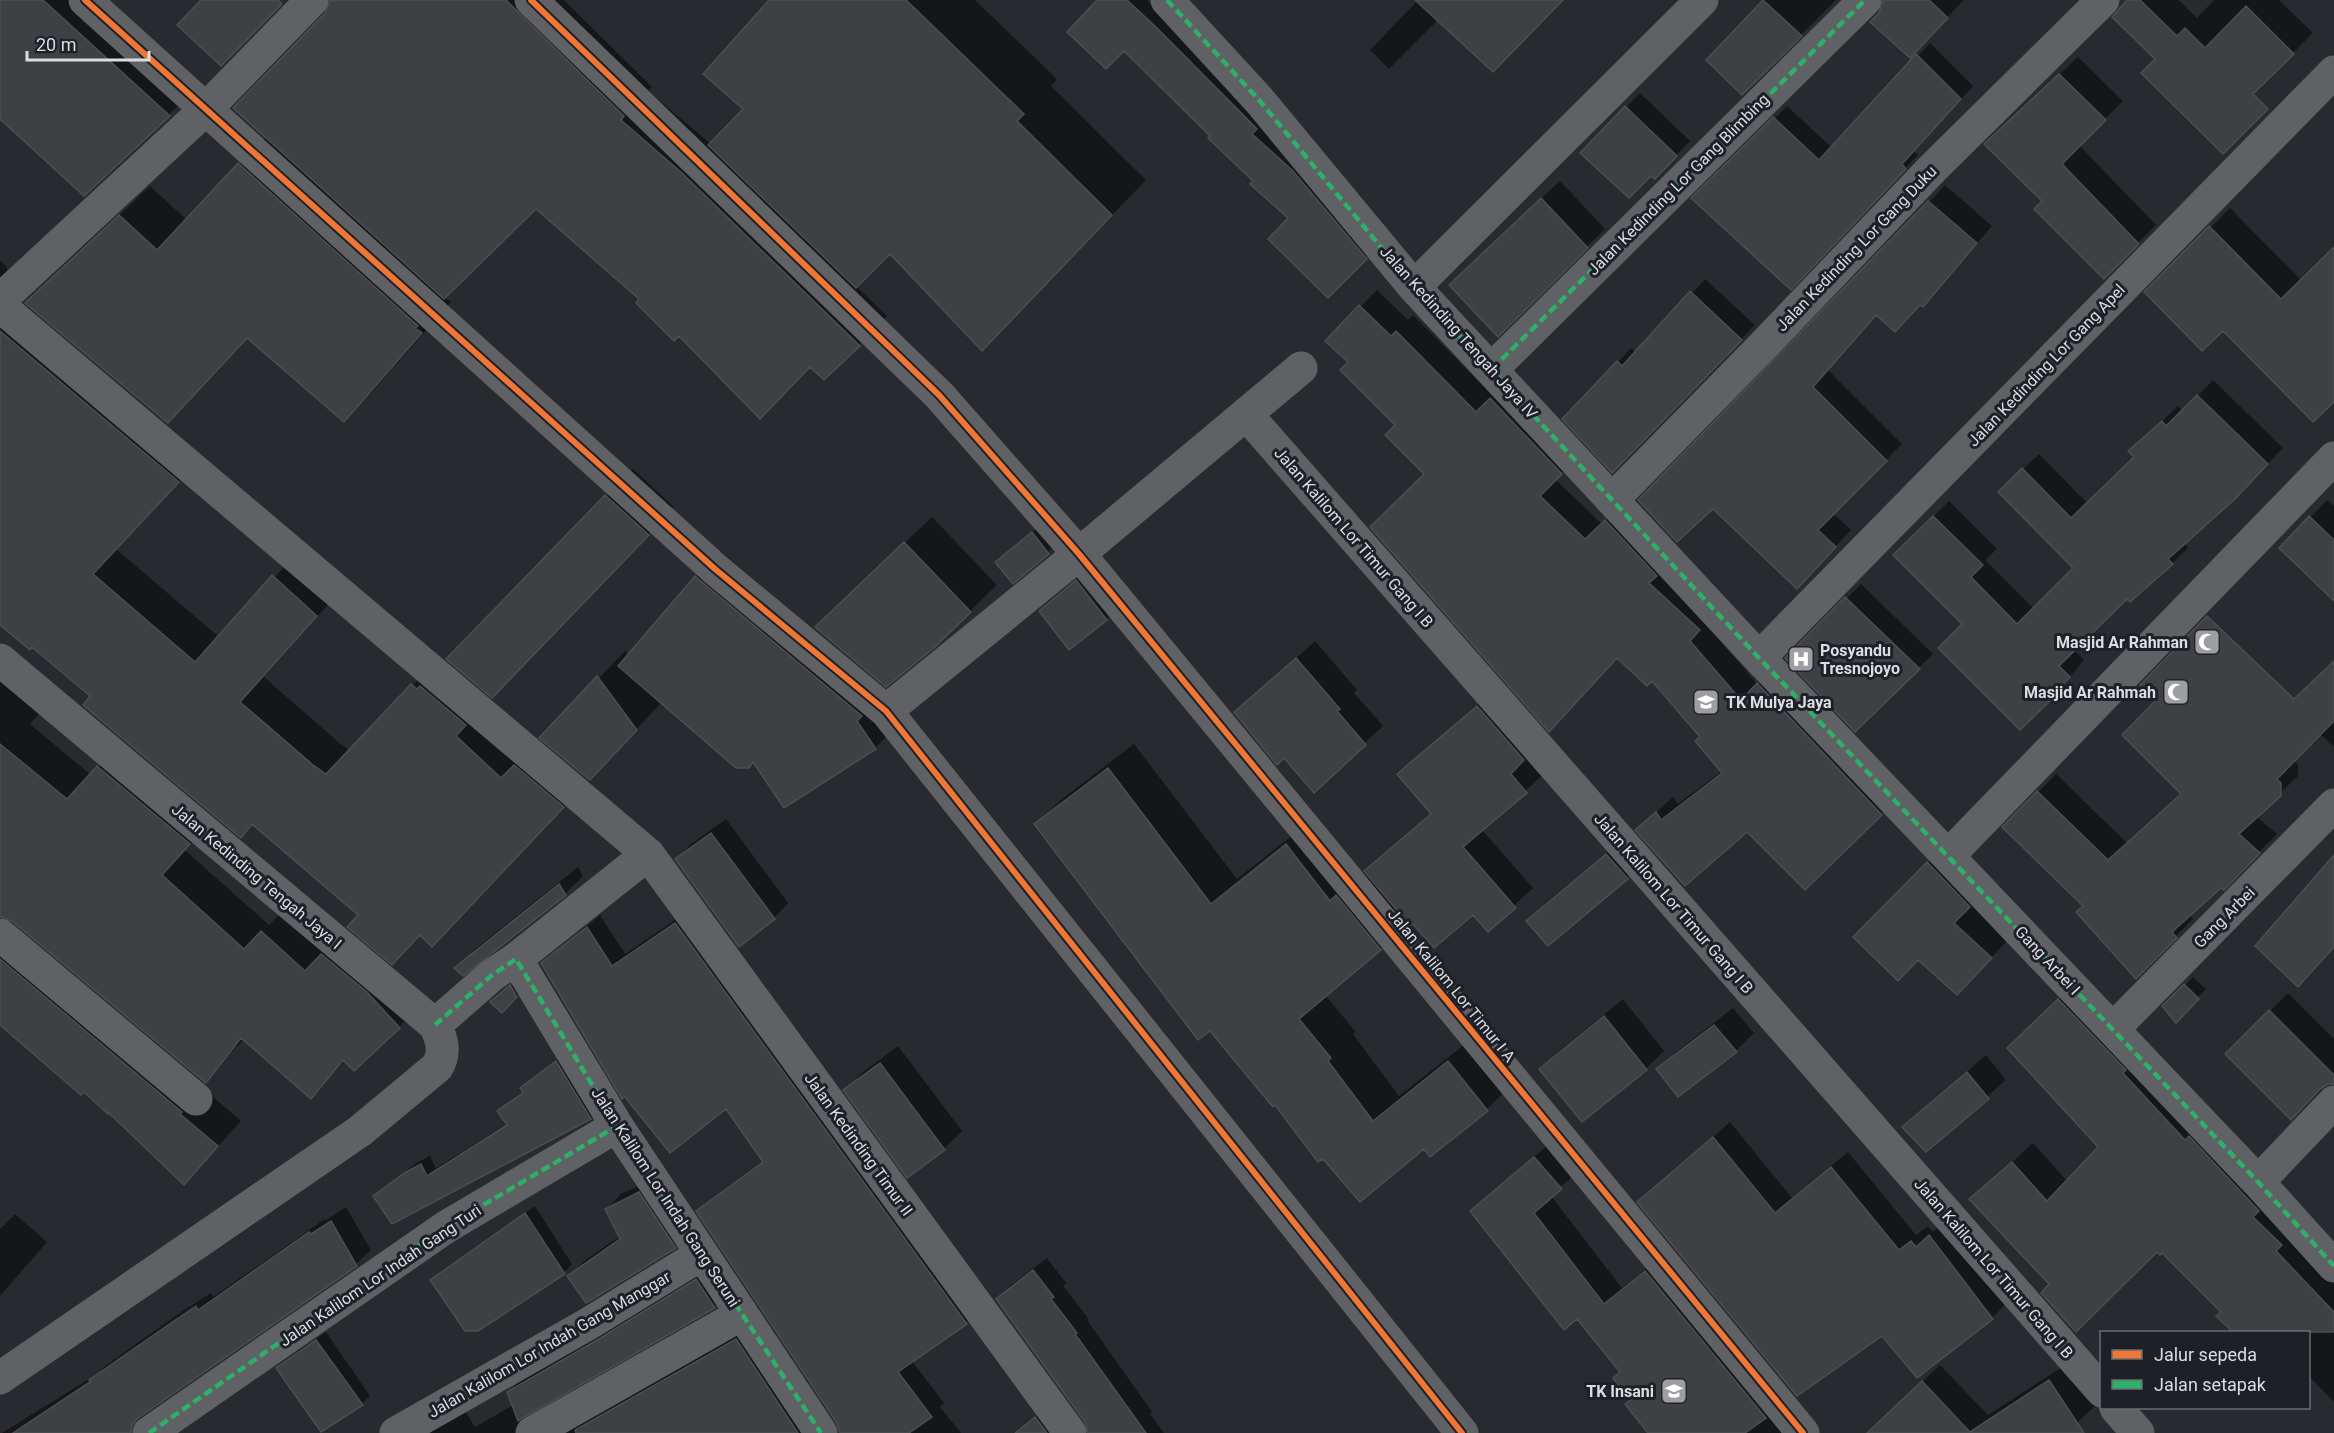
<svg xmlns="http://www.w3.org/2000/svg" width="2334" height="1433" viewBox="0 0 2334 1433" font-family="Roboto,sans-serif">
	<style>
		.shadow { fill: #0007 }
		.building { fill: #3f4043; stroke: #4c4e51; stroke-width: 1.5 }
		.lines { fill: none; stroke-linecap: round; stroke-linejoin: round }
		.minor { stroke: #606165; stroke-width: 33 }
		.quiet { stroke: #2db169; stroke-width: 4.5; stroke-dasharray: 9 4.5; stroke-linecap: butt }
		.cycleway-casing { stroke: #1e2027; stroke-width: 10 }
		.cycleway { stroke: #f07635; stroke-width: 6 }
		.labels { text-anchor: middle; stroke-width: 6; stroke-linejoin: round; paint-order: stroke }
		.street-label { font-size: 16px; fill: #dcdde3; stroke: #1e2027 }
		.poi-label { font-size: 16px; font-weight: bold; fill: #dcdde3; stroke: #1e2027; text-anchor: end }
	</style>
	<rect width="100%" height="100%" fill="#292a2f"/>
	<!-- shadow -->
	<path class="shadow" d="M0,0H109L198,87L84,194L0,117Z
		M332,0H564L652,87L648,91L711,144L745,109L771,0H975L1057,79L1051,86L1146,180L1016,315L890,252L856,286L887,316L859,345L811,365L680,334L536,206L444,297L451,302L374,390L344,420L248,337L27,303L150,186L187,220L266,137Z
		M1099,0H1147L1266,118L1376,248L1328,296L1290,218L1255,181Z
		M1418,0H1562L1438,20L1389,69L1370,50Z
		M1765,0H1836L1742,93L1708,60Z
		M1885,0H1964L1910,56L1872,22L1884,6Z
		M2130,0H2179L2197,18L2214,0H2279L2313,33L2208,137L2157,59Z
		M1930,43L1973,86L1913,151L1918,155L1803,275L1694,198L1787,106L1832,148Z
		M2078,57L2123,101L2079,145L2156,225L2104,277L2044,201L2004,126Z
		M1640,93L1690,141L1669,163L1582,153Z
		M1560,181L1605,229L1498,334L1469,267Z
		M1945,185L1992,226L1923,305L1920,303L1877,314L1828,370L1902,444L1833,513L1851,530L1813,570L1713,507L1929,202Z
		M2230,208L2301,280L2334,248V400L2223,329L2146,292Z
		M0,261L7,267L6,287L12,296L202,457L116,549L219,637L298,552L340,591L264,677L337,741L350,751L436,661L587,782L456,920L421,934L360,915L253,823L241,836L92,696L32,645L0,623Z
		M1705,279L1755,325L1612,471L1618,362L1631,348L1637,353Z
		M1377,290L1408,320L1413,315L1493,396L1507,382L1577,457L1555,479L1602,524L1622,505L1705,623L1758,685L1774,668L1897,798L1805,888L1747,830H1637L1673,797L1678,804L1722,771L1701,737L1652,679L1426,474L1397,425L1350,362L1327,341Z
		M2213,380L2283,448L2252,480L2184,543L2188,548L2172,563L2127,597L2074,650L2084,660L2054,695L1964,624L1895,555L1949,501L1997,549L1985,560L2034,609L2075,568L2000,492L2039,454L2088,504L2136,457L2146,436L2178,406L2183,411Z
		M633,469L674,507L519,669L448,659Z
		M2327,500L2334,506V599L2281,548Z
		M932,517L997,585L934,646L843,601Z
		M1041,525L1057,544L1013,582L997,562Z
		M721,552L886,690L900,723L875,748L784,806L754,760L662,702L616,751L542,738L625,651L629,656L696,577Z
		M1095,564L1124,601L1106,619L1069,648L1041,611L1059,593Z
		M1861,584L1933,654L1855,730L1787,658Z
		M1315,641L1357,690L1354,693L1383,726L1314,790L1284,756L1236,713Z
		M2182,644L2298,765V776L2256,816L2277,834L2223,888L2221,886L2189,914L2193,919L2136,976L2085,906L2004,827L2056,774L2127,843L2182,793L2157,701Z
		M2334,662V746H2333L2289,705Z
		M0,674L42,710L30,724L91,775L122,743L213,819L185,850L269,925L286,908L423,1003L399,1027L345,1060L310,1097L244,1039L205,1080L13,919L6,916L12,925L241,1121L184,1183L109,1111L0,1023Z
		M1495,689L1544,774L1482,830L1533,888L1488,930L1473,913L1408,921L1380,949L1325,995L1356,1032L1353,1034L1399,1096L1475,1036L1513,1084L1487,1109L1430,1155L1424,1147L1276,1103L1036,824L1062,799L1134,744L1237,879L1312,820L1356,876L1362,871L1364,873L1432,813L1399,774Z
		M726,819L788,903L774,918L677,859L691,844Z
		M1625,837L1645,860L1627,878L1548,944L1528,921L1546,903Z
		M1946,845L2009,939L1975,975L1855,937Z
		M578,867L583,876L565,894L463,974L457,968L474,950Z
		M688,911L979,1310L966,1323L912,1361L944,1403L940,1407L961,1433H865L698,1211L711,1199L764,1160L726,1107L542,964L600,915L625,954Z
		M529,969L520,993L502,1011L492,1002Z
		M2193,977L2206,989L2176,1020L2164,1006Z
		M2080,980L2334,1270V1402L2308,1375V1332H2269L2251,1313L2162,1251L2157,1250L2051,1284L1972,1199L2033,1143L2068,1182L2100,1147L2029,1027Z
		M2288,993L2334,1039V1081L2227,1054Z
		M1623,999L1664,1051L1646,1069L1582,1120L1541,1069L1559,1051Z
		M1733,1008L1754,1033L1736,1051L1658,1070L1676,1052Z
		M898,1046L962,1131L944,1149L845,1090L863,1072Z
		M565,1053L599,1110L590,1118L375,1196L416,1163L430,1156L436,1168L508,1123L499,1111L524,1091L522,1089L531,1080Z
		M1986,1055L2006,1080L1926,1150L1904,1127Z
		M1730,1122L1792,1198L1848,1152L1916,1235L1928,1226L1933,1232L1946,1220L2008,1302L1992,1318L1883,1334L1639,1202Z
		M1552,1141L1578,1171L1551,1196L1622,1288L1663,1255L1791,1433H1649L1632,1399L1622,1372L1577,1317L1472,1212Z
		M654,1179L689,1232L675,1247L569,1276L584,1261L620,1236L607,1209L621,1194Z
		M535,1206L572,1264L564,1273L432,1280L441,1271Z
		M346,1207L371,1250L356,1264L147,1410L130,1427L121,1433H2L97,1374L105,1366L181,1312L211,1293L213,1297L325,1219L326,1220Z
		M15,1214L47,1242L0,1296V1229Z
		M1047,1258L1066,1283L1063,1286L1089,1319L1087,1320L1152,1412L1150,1414L1164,1433H1090L1086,1421L997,1299L1010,1286Z
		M710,1267L728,1293L714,1306L528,1412L526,1418L533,1433H426L465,1411L475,1427L513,1405L509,1392L522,1379Z
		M750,1327L813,1421L801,1433H562Z
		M326,1332L370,1396L362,1404L278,1368L286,1360Z
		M2067,1364L2095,1406L2077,1423L2063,1433H1872L1890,1412L1940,1365L1988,1415Z
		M1049,1406L1069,1433H1013Z"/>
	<!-- building -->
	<path class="building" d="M0,0H43L170,116L84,196L0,119Z
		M201,0H278L282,4L221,66L177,25Z
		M330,0H506L624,116L621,120L682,173L860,346L824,380L810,367L760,419L679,336L674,341L636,303L639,299L536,209L444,299L233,108L325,13Z
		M769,0H906L1024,114L1017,121L1112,215L982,351L890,254L856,288L708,145L743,109L703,74Z
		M1097,0H1127L1158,29L1257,129L1252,134L1293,171L1367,259L1328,298L1268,239L1288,218L1250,184L1253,181L1208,138L1210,136L1124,51L1106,69L1067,32Z
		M1415,0H1563L1493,72Z
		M1763,0L1802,36L1742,95L1706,60Z
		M1883,0H1929L1948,18L1910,58L1870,22L1879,13Z
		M2127,0H2140L2177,36L2185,28L2205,48L2246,6L2294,54L2253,94L2268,109L2223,154L2141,73L2155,59L2112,17Z
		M1916,54L1961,99L1902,164L1906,169L1791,290L1691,198L1773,117L1819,160Z
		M2059,74L2106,120L2062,164L2139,244L2104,279L2034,209L2042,201L1984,144Z
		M1625,106L1677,156L1655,179L1651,176L1629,198L1580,153Z
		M238,163L418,326L415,328L422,333L344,422L247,338L168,423L25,303L119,215L157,250Z
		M1541,198L1588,248L1498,337L1449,285Z
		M1928,201L1977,243L1923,307L1920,305L1895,332L1876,315L1813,387L1887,461L1818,530L1836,547L1797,589L1713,509L1677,542L1638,500Z
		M2209,226L2281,299L2334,247V402L2313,422L2223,331L2202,351L2144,292Z
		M1690,291L1742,340L1612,473L1562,419L1617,361L1622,366Z
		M1359,305L1391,336L1396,331L1476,412L1490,398L1562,474L1540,496L1585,539L1605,520L1657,576L1649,583L1700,630L1690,641L1741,700L1757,683L1882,815L1805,890L1747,832L1685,886L1635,830L1656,812L1661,820L1722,773L1695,741L1700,737L1652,681L1647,686L1617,658L1549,732L1370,527L1424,474L1385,435L1395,425L1340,370L1348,362L1325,341Z
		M0,331L179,482L93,574L195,662L272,575L317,616L240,702L313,765L326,774L411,684L417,689L420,686L466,725L456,736L501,778L514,765L564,807L432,947L420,935L392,965L347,927L358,915L252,824L241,838L83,705L90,696L32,647L30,650L0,625Z
		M2197,395L2268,464L2236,498L2168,559L2173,564L2130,602L2127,599L2059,666L2070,677L2053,694L2055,696L2020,730L1938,648L1962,624L1893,555L1933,516L1983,565L1971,577L2017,624L2073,568L1998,492L2022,468L2071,518L2134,457L2128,451L2162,421L2166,426Z
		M605,495L649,535L492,698L446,659Z
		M2309,516L2334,540V601L2279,548Z
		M1032,532L1049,554L1013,584L995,562Z
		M904,542L971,612L935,647L886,687L815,627Z
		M695,576L862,716L857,721L876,749L784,808L753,762L749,768H736L618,666Z
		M1076,580L1107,620L1069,650L1039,611Z
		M1845,597L1920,669L1855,732L1785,658Z
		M2207,616L2294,699L2334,661V721L2277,779L2281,783V796L2239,834L2260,853L2224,890L2221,888L2172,932L2177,938L2136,979L2076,912L2083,906L2002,827L2037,791L2108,860L2181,794L2122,735L2155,701L2140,685Z
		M1296,658L1340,709L1337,711L1366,745L1314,793L1284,758L1277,765L1234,712Z
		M597,676L637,730L590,780L539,738Z
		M1477,706L1524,760L1511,774L1527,793L1463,847L1516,908L1488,932L1473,915L1434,948L1413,924L1410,926L1364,871L1431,814L1397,774Z
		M0,744L67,799L97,766L190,844L162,875L244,949L261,931L305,971L321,954L367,992L400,1028L354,1071L343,1060L311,1099L241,1038L206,1083L12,921L0,917Z
		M1108,768L1211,904L1286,844L1330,901L1336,895L1381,950L1299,1019L1331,1058L1328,1061L1373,1121L1448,1061L1488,1111L1430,1157L1424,1149L1360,1202L1323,1159L1318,1162L1275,1105L1273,1107L1210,1031L1198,1040L1034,824Z
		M711,833L775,919L739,947L675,859Z
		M1606,854L1628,879L1548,946L1526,921Z
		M2334,855V947L2298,987L2255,946Z
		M1927,862L1970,907L1954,923L1992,958L1957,995L1918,960L1898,981L1853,937Z
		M559,884L566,895L463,976L454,968Z
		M675,923L967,1324L898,1372L932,1417L909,1433H840L837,1423L696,1211L763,1162L726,1109L670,1153L625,1097L622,1099L541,963L587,927L612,966Z
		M0,959L182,1112L180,1114L218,1146L184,1185L109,1113L108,1114L84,1092L81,1095L0,1025Z
		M2184,984L2199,999L2176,1023L2162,1006Z
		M510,985L517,997L502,1013L490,1002Z
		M2058,999L2126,1070L2123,1073L2185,1140L2189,1136L2259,1211L2253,1217L2282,1245L2276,1251L2334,1312V1332H2233L2216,1316L2221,1312L2162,1253L2160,1255L2157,1252L2076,1332L2041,1293L2049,1284L1969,1199L2012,1162L2047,1201L2098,1147L2007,1048Z
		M2269,1010L2334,1075V1084H2328L2320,1089L2291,1120L2225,1054Z
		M1604,1016L1647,1070L1582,1122L1539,1069Z
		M1714,1025L1737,1052L1678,1097L1656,1069Z
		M556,1061L591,1119L392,1224L373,1196L406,1172L421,1164L427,1176L507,1125L497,1111L523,1093L520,1088Z
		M880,1063L945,1150L907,1178L843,1090Z
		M1967,1072L1989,1099L1926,1152L1902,1127Z
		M1713,1137L1775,1213L1831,1167L1899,1250L1911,1241L1916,1247L1929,1235L1993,1319L1917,1378L1882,1336L1797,1396L1637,1202Z
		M1534,1157L1562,1189L1534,1213L1604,1304L1645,1271L1766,1418L1745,1433H1648L1625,1404L1630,1400L1613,1378L1620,1372L1577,1319L1564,1330L1470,1211Z
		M639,1192L676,1248L586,1303L567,1276L620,1239L605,1209Z
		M525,1213L565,1274L478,1331H465L430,1280Z
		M331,1221L357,1266L138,1418L132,1425L131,1433H13L90,1382L89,1380L165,1327L196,1306L198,1310L309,1232L311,1234Z
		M1033,1270L1054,1297L1051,1299L1077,1333L1075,1334L1146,1433H1088L1085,1422L996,1299Z
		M696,1279L715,1308L518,1421L507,1392L597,1340Z
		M736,1339L798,1433H576L575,1430Z
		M316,1340L363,1405L321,1432L276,1368Z
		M2049,1380L2084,1433H1867L1922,1381L1970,1432Z
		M1035,1417L1047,1433H1015Z"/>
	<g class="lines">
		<!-- minor -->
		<path class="minor" d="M85,0L715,569L886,711L1462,1433
			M531,0L939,395L1079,554L1803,1433
			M1167,0L1259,100L1414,287L1759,658L2258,1182L2334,1266
			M1414,287L1702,0
			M0,300L206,109L312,0
			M0,306L648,854L1070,1433
			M1492,369L1865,0
			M1246,414L2102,1391
			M1612,500L1760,349L1933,168L2103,0
			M1759,658L2334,72
			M0,660L435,1025C442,1039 446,1053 437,1067L360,1131L0,1378
			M886,711L1079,554L1301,368
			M1949,855L2334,458
			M0,935L196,1099
			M516,959L617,1126L821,1433
			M435,1025L492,975L516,959L648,854
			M2113,1029L2334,805
			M2258,1182L2334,1102
			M2116,1408L2138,1433
			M149,1433L446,1227L617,1126
			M396,1433L588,1324L702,1254
			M532,1433L742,1314"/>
		<!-- quiet -->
		<path class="quiet" d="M1167,0L1259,100L1414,287L1759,658L2258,1182L2334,1266
			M1492,369L1865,0
			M435,1025L492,975L516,959L617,1126L821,1433
			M149,1433L446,1227L617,1126"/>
		<defs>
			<path id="cycleway" d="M85,0L715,569L886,711L1462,1433
				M531,0L939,395L1079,554L1803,1433"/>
		</defs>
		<!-- cycleway casing -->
		<use href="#cycleway" class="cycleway-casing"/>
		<!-- cycleway -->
		<use href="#cycleway" class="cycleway"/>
	</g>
	<!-- icons -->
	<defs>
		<symbol id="mosque-square" viewBox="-11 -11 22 22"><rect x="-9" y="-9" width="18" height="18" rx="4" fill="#9d9ea4" stroke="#1e2027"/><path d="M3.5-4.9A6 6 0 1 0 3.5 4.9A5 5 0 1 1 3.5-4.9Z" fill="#fff"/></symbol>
		<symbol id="hospital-square" viewBox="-11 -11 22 22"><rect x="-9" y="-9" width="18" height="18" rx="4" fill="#9d9ea4" stroke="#1e2027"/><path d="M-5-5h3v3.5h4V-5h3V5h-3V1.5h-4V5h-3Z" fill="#fff"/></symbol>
		<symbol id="school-square" viewBox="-11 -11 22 22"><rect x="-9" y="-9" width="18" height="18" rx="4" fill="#9d9ea4" stroke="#1e2027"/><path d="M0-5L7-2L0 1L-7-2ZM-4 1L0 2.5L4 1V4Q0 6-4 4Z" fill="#fff"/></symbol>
	</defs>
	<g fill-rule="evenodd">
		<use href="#mosque-square" x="2192" y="627" width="30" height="30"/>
		<use href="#hospital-square" x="1786" y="644" width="30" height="30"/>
		<use href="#mosque-square" x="2161" y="677" width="30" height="30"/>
		<use href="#school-square" x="1691" y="687" width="30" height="30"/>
		<use href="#school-square" x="1659" y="1376" width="30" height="30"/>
	</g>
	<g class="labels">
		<!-- street labels -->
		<g class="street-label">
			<text transform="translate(1678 184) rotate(-45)" y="6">Jalan Kedinding Lor Gang Blimbing</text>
			<text transform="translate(1856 248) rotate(-46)" y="6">Jalan Kedinding Lor Gang Duku</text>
			<text transform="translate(1459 332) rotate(48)" y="6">Jalan Kedinding Tengah Jaya IV</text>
			<text transform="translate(2046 365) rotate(-46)" y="6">Jalan Kedinding Lor Gang Apel</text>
			<text transform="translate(1354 537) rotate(49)" y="6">Jalan Kalilom Lor Timur Gang I B</text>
			<text transform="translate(257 876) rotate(40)" y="6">Jalan Kedinding Tengah Jaya I</text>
			<text transform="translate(1674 903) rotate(49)" y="6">Jalan Kalilom Lor Timur Gang I B</text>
			<text transform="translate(2224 917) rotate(-45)" y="6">Gang Arbei</text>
			<text transform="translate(2048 960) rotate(47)" y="6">Gang Arbei I</text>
			<text transform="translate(1452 985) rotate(51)" y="6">Jalan Kalilom Lor Timur I A</text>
			<text transform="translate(859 1144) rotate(54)" y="6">Jalan Kedinding Timur II</text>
			<text transform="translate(666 1197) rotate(57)" y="6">Jalan Kalilom Lor Indah Gang Seruni</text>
			<text transform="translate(1994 1268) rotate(49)" y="6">Jalan Kalilom Lor Timur Gang I B</text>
			<text transform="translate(380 1275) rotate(-34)" y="6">Jalan Kalilom Lor Indah Gang Turi</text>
			<text transform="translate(549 1344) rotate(-30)" y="6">Jalan Kalilom Lor Indah Gang Manggar</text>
		</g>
		<!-- poi labels -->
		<g class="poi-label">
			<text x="2188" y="648">Masjid Ar Rahman</text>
			<text x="1820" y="656" text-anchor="start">Posyandu<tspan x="1820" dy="18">Tresnojoyo</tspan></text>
			<text x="2156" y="698">Masjid Ar Rahmah</text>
			<text x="1726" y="708" text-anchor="start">TK Mulya Jaya</text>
			<text x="1654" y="1397">TK Insani</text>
		</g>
	</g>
	<!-- legend -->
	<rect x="2100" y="1331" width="210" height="78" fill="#1e2027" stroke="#6a6c72" stroke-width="1.5"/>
	<rect x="2112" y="1350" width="30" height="9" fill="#f07635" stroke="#6a6c72" stroke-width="1.5"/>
	<text x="2154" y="1361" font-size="18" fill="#dcdde3">Jalur sepeda</text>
	<rect x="2112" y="1380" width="30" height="9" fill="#2db169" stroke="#6a6c72" stroke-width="1.5"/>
	<text x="2154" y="1391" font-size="18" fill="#dcdde3">Jalan setapak</text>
	<!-- scale -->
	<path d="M27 51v9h122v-9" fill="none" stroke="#dcdde3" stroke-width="3"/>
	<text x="36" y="51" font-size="18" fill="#dcdde3" stroke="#1e2027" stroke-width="4.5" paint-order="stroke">20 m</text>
</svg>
